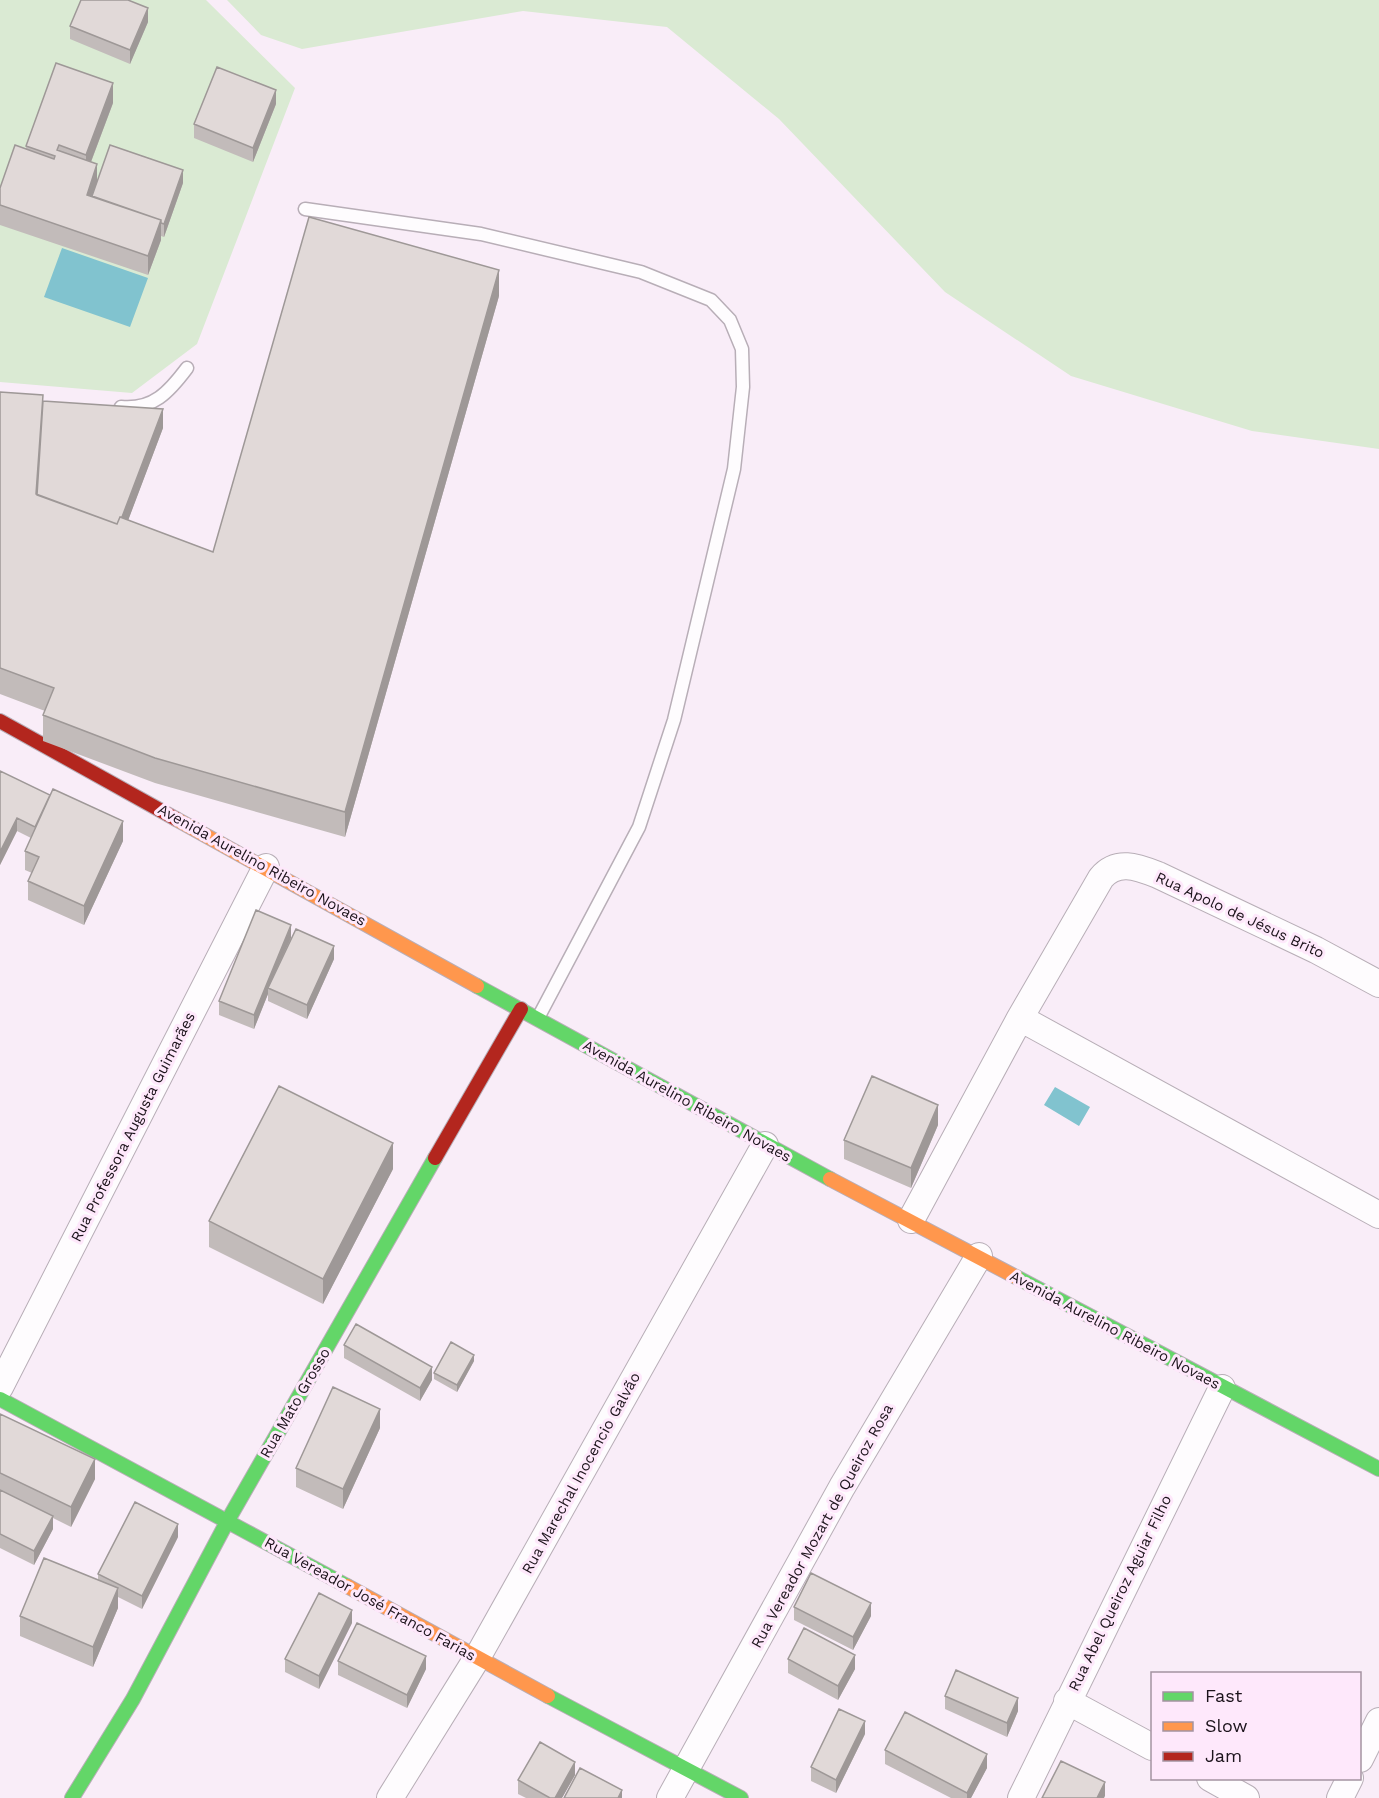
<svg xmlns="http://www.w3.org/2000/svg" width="1379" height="1798" viewBox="0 0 1379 1798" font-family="'Work Sans',sans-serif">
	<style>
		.green { fill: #daead3 }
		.water { fill: #81c3cf }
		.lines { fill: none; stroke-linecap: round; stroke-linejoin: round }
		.lane-casing { stroke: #b8aeb7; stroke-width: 15 }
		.street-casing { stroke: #b8aeb7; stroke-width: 28 }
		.fast-casing { stroke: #b8aeb7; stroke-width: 16 }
		.slow-casing { stroke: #b8aeb7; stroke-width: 16 }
		.jam-casing { stroke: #b8aeb7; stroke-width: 16 }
		.lane { stroke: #fefcfe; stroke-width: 12 }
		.street { stroke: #fefcfe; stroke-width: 26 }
		.fast { stroke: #63d668; stroke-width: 14 }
		.slow { stroke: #ff974d; stroke-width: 14 }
		.jam { stroke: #b3261e; stroke-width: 14 }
		.wall { fill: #c2bbba }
		.shaded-wall { fill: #9e9897 }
		.building { fill: #e1d9d8; stroke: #9e9897; stroke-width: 1.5 }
		.labels { text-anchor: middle; stroke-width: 6; stroke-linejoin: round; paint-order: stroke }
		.street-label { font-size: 15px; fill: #1c131b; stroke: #fee8fb }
	</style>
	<rect width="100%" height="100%" fill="#f9edf8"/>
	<!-- green -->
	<path class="green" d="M0,0H206L295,88L197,344L132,393L0,382Z
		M227,0H1379V449L1252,431L1071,376L945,292L779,119L667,27L523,11L302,49L261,35Z"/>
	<!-- water -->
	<path class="water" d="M62,248L148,278L130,327L44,297Z
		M1055,1087L1090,1107L1079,1126L1044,1105Z"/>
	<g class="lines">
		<defs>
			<path id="lane" d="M305,209L481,234L641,272L711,300L730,320L742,349L743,387L734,469L674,720L639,827L538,1018
				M121,407C153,410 169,392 187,368"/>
			<path id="street" d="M1020,1018L1379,1215
				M911,1220L1020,1018L1101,878C1117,859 1137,867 1158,875L1316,950L1379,984
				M0,1387L266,867
				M1067,1701L1152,1747
				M1360,1759L1379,1721
				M1210,1778L1246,1798
				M390,1798L477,1658L765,1145
				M670,1798L842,1487L979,1256
				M1021,1798L1222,1388
				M1340,1798L1350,1778"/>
			<path id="fast" d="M477,986L830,1179
				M1016,1277L1379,1469
				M0,1399L347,1586
				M548,1696L741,1798
				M72,1798L133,1699L228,1520L435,1158"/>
			<path id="slow" d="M176,819L477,986
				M830,1179L1016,1277
				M347,1586L548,1696"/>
			<path id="jam" d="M0,721L176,819
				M435,1158L521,1009"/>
		</defs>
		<!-- lane casing -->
		<use href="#lane" class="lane-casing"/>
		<!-- street casing -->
		<use href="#street" class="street-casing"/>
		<!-- fast casing -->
		<use href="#fast" class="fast-casing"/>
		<!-- slow casing -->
		<use href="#slow" class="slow-casing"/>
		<!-- jam casing -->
		<use href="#jam" class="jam-casing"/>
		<!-- lane -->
		<use href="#lane" class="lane"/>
		<!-- street -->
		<use href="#street" class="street"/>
		<!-- fast -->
		<use href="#fast" class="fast"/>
		<!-- slow -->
		<use href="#slow" class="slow"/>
		<!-- jam -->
		<use href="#jam" class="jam"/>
	</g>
	<!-- wall -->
	<path class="wall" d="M148,22L130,64L70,39V26Z
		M113,103L91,162L97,182L183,183L164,237L161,236V240L148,275L0,225V188L26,149V146Z
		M276,104L253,162L194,138V124Z
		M499,296L345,837L155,783L43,741V715L45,711L0,694V392L163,428L128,520L213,552Z
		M0,771L123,841L84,925L28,900V881L32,873L25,870V851L31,838L17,831L0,865Z
		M291,938L334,959L307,1019L268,1001V994L254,1029L219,1015V1001Z
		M938,1125L911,1188L844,1159V1140Z
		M393,1169L323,1304L209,1247V1221Z
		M344,1345L432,1380L420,1401L344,1358Z
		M474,1361L457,1392L434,1379V1373Z
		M0,1414L95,1479L71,1527L53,1518V1529L34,1565L0,1548Z
		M380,1428L343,1509L296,1487V1468Z
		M178,1537L142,1609L118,1597V1608L93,1667L20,1636V1616L98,1580V1574Z
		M794,1607L871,1616L853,1650L794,1620Z
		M352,1623L319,1689L285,1672V1659Z
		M788,1659L855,1669L838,1700L788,1673Z
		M338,1661L426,1669L407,1708L338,1675Z
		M945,1696L1018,1711L1007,1737L945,1709Z
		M865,1734L836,1793L811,1781V1767Z
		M885,1750L987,1768L971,1798H951L885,1764Z
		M575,1775L562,1798H526L518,1794V1780Z"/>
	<!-- shaded-wall -->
	<path class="shaded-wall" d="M148,8V22L130,64V50Z
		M113,83V103L86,175V155Z
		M276,90V104L253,162V148Z
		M97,164V183L87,214V195Z
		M183,170V183L164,237V224Z
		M161,220V240L148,275V256Z
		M499,270V296L345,837V812Z
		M163,409V428L117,550V530Z
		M17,818V831L0,865V852Z
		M123,821V841L84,925V906Z
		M291,925V938L268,988V994L254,1029V1015Z
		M334,946V959L307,1019V1005Z
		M938,1105V1125L911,1188V1168Z
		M393,1143V1169L323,1304V1279Z
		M474,1355V1361L457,1392V1385Z
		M432,1367V1380L420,1401V1388Z
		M380,1409V1428L343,1509V1489Z
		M95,1459V1479L71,1527V1507Z
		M53,1516V1529L34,1565V1551Z
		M178,1524V1537L142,1609V1596Z
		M118,1588V1608L93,1667V1647Z
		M871,1603V1616L853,1650V1637Z
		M352,1610V1623L319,1689V1676Z
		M855,1655V1669L838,1700V1686Z
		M426,1656V1669L407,1708V1695Z
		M1018,1698V1711L1007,1737V1723Z
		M865,1721V1734L836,1793V1780Z
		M987,1754V1768L971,1798H967V1793Z
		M575,1762V1775L562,1798H555Z
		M1105,1782V1796L1104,1798H1097Z
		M622,1790V1798H618Z"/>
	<!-- building -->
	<path class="building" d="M81,0H128L148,8L130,50L70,26Z
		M56,63L113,83L86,155L59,145L57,150L97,164L87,195L161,220L148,256L0,205V188L15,145L54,159L55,156L26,146Z
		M217,67L276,90L253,148L194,124Z
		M110,145L183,170L164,224L161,223V220L92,196Z
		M309,217L499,270L345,812L155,758L43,715L54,688L0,668V392L43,395L36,494L117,524L120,517L213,552Z
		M43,401L163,409L122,517H120L117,524L37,495Z
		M0,771L50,795L35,827L17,818L0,852Z
		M53,789L123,821L84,906L28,881L39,857L25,851Z
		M256,910L291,925L254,1015L219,1001Z
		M296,929L334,946L307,1005L268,988Z
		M872,1076L938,1105L911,1168L844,1140Z
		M279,1086L393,1143L323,1279L209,1221Z
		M356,1324L432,1367L420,1388L344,1345Z
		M451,1342L474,1355L457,1385L434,1373Z
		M333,1387L380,1409L343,1489L296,1468Z
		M0,1414L95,1459L71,1507L0,1473Z
		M0,1490L53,1516L34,1551L0,1534Z
		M135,1502L178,1524L142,1596L98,1574Z
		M44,1558L118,1588L93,1647L20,1616Z
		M811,1573L871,1603L853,1637L794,1607Z
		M319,1593L352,1610L319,1676L285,1659Z
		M357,1623L426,1656L407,1695L338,1661Z
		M804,1628L855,1655L838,1686L788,1659Z
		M956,1670L1018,1698L1007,1723L945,1696Z
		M839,1709L865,1721L836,1780L811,1767Z
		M905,1712L987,1754L967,1793L885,1750Z
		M540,1742L575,1762L555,1798H550L518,1780Z
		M1061,1761L1105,1782L1097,1798H1042Z
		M580,1768L622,1790L618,1798H564Z"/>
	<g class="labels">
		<!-- street labels -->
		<g class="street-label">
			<text transform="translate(262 865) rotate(29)" y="5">Avenida Aurelino Ribeiro Novaes</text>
			<text transform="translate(1240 915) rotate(25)" y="5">Rua Apolo de Jésus Brito</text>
			<text transform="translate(687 1101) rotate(29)" y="5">Avenida Aurelino Ribeiro Novaes</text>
			<text transform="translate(133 1127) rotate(-63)" y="5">Rua Professora Augusta Guimarães</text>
			<text transform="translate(1115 1330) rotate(28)" y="5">Avenida Aurelino Ribeiro Novaes</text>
			<text transform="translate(295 1403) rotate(-60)" y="5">Rua Mato Grosso</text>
			<text transform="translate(581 1473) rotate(-61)" y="5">Rua Marechal Inocencio Galvão</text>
			<text transform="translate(822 1526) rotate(-61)" y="5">Rua Vereador Mozart de Queiroz Rosa</text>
			<text transform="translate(1120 1593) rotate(-64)" y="5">Rua Abel Queiroz Aguiar Filho</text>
			<text transform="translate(370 1599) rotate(29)" y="5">Rua Vereador José Franco Farias</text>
		</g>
	</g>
	<!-- legend -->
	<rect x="1151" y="1672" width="210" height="108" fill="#fee8fb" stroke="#a493a1" stroke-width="1.5"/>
	<rect x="1163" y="1692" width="30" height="9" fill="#63d668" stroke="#a493a1" stroke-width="1.5"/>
	<text x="1205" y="1702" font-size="18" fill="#1c131b">Fast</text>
	<rect x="1163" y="1722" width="30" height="9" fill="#ff974d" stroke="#a493a1" stroke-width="1.5"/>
	<text x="1205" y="1732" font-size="18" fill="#1c131b">Slow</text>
	<rect x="1163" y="1752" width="30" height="9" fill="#b3261e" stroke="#a493a1" stroke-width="1.5"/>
	<text x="1205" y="1762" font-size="18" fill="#1c131b">Jam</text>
</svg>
